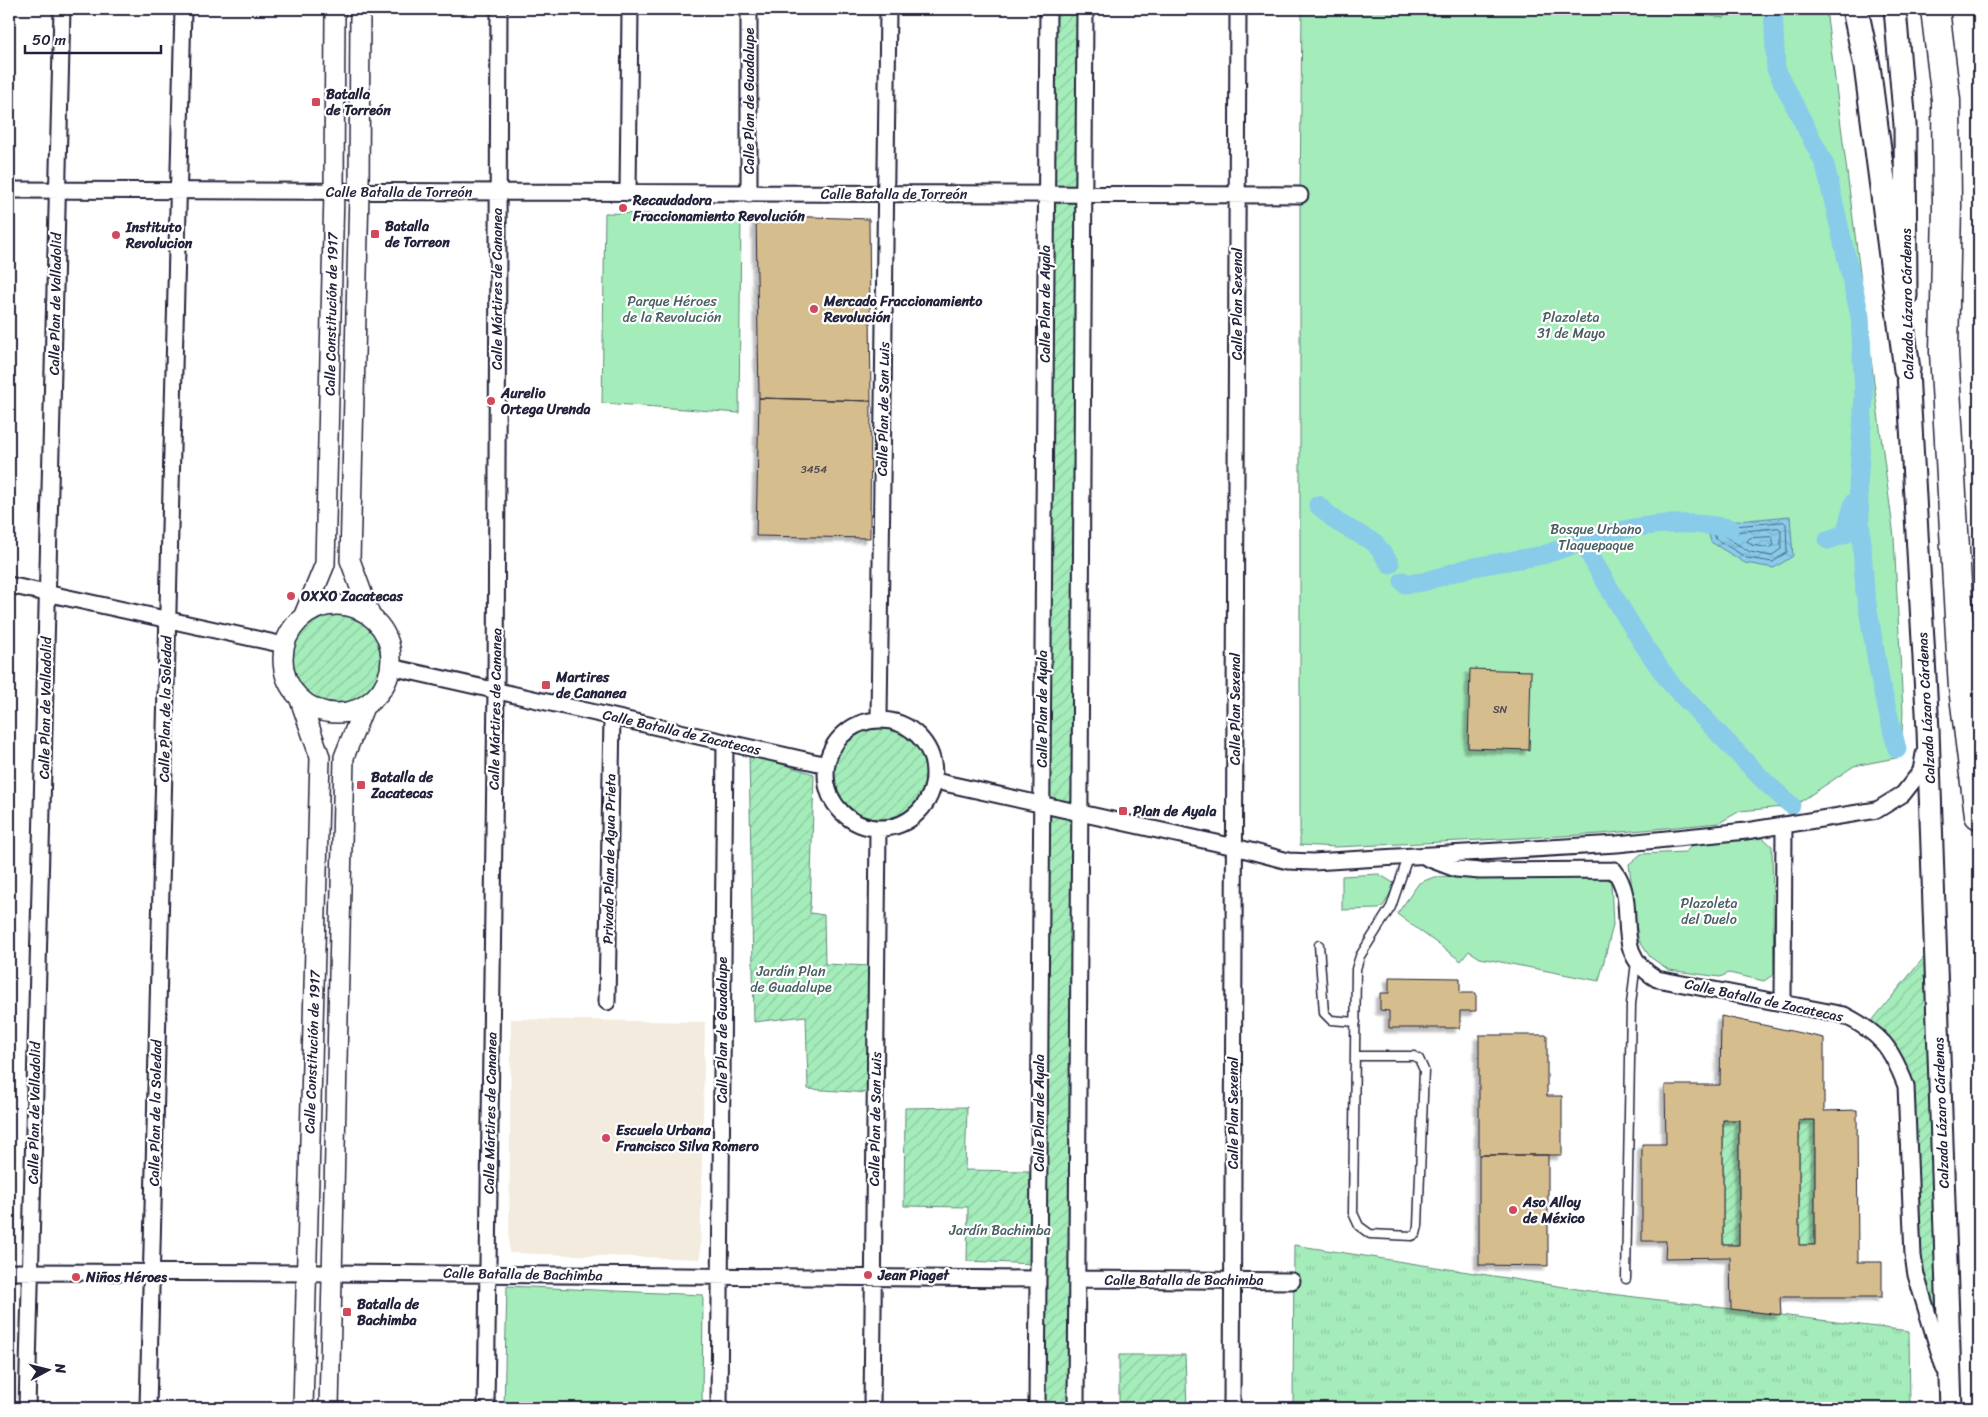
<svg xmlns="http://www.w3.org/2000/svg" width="1988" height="1417" viewBox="0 0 1988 1417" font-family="Sriracha,sans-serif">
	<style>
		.built { fill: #f3ebdd }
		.grass { fill: url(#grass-tufts); stroke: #63877a }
		.park { fill: #a4ecba; stroke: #63877a }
		.garden { fill: url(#garden-furrows); stroke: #63877a }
		.water { fill: url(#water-waves); stroke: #6088a4 }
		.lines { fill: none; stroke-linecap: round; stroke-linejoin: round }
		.shore { stroke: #4b6681; stroke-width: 1 }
		.canal { stroke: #89ccea; stroke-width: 19 }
		.building { fill: #d6bd8d; stroke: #22223b; fill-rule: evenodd; filter: url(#shadow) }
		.service-casing { stroke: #22223b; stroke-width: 11 }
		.minor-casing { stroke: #22223b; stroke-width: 19 }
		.tertiary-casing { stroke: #22223b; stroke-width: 22 }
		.secondary-casing { stroke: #22223b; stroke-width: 25 }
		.trunk-casing { stroke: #22223b; stroke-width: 29 }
		.motorway-casing { stroke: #22223b; stroke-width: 31 }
		.service { stroke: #fff; stroke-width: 8 }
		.minor { stroke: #fff; stroke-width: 15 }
		.tertiary { stroke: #fff; stroke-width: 19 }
		.secondary { stroke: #fff; stroke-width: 21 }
		.trunk { stroke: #fff; stroke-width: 25 }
		.motorway { stroke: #fff; stroke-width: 28 }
		.poi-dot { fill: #d1495b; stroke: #fff; stroke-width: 2 }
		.labels { text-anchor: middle; stroke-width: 4.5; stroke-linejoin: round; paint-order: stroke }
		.number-label { font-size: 11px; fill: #4f4950 }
		.poi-label { font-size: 14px; font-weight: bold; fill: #22223b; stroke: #fff; text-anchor: start }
		.street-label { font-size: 14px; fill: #22223b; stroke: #fff }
		.park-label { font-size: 14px; fill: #495f61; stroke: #fff }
	</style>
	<defs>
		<pattern id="grass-tufts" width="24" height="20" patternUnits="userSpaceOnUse" patternTransform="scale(1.25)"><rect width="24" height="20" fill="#a4ecba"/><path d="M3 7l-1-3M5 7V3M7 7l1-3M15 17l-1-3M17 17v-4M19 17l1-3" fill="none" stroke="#8dcaa1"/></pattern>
		<pattern id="garden-furrows" width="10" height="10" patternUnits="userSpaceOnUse" patternTransform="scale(1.25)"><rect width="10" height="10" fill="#a4ecba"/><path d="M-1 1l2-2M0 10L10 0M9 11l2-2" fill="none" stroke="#8dcaa1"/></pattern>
		<pattern id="water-waves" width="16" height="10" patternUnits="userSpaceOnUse" patternTransform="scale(1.25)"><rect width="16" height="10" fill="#89ccea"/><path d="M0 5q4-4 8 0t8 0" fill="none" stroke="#76afca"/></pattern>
		<filter id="shadow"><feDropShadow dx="-4.5" dy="4.5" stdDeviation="1" flood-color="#0004"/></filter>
	</defs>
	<rect width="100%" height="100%" fill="#fff"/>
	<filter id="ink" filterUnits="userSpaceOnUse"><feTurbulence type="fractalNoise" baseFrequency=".02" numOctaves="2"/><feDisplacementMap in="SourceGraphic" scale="10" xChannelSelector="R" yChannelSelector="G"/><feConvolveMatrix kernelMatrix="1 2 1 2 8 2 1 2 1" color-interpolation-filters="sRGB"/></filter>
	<g filter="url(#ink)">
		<!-- built -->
		<path class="built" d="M511,1019L705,1022L700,1259L509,1253Z"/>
		<!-- grass -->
		<path class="grass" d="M1294,1245L1603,1293L1909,1331L1910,1408H1293Z"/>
		<!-- park -->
		<path class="park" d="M1302,9H1826L1894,537L1903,711L1901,757L1854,766L1794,806L1740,811L1719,823L1600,834L1421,843L1336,847L1300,845V195Z
			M605,213L741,216L739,413L602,403Z
			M1763,838L1772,846L1774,974L1764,981L1729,973L1720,977L1669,970L1650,957L1638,939L1629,864L1641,854L1685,852L1693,845Z
			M1599,872L1611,882L1613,925L1599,981L1480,958L1469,951L1461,961L1397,914L1419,883L1434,877Z
			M1379,874L1395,884L1384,905L1379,909L1342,910V876Z
			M507,1286L703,1295L702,1408H504Z"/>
		<!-- garden -->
		<path class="garden" d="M1050,9H1082L1079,191H1051Z
			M1666,9H1730L1724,18Z
			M1051,194H1083L1079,807L1041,804Z
			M284 659a53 53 0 1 1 106 0a53 53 0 1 1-106 0Z
			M826 774a54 54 0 1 1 108 0a54 54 0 1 1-108 0Z
			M749,754L814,774L810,913L824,915L825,964L871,966L868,1093L808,1089L806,1016L754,1022Z
			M1047,809L1079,812L1077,1408H1038Z
			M1930,950L1943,1367L1913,1256L1906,1086L1871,1022Z
			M967,1107L965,1170L1029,1171L1034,1264L967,1261L968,1207L904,1206L905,1108Z
			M1723,1120H1739V1245H1723Z
			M1799,1120H1815V1245H1799Z
			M1119,1355H1185L1187,1408H1119Z"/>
		<!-- water -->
		<path class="water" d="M1790,516L1793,556L1774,568L1745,563L1711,542L1706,524Z"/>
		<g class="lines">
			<!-- shore -->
			<path class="shore" d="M1784,522L1786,524L1787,552L1773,562L1747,558L1716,539L1713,531L1715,528Z
				M1779,528L1781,531V549L1771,556L1750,552L1724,536L1726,533Z
				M1772,537L1774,545L1770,548L1752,545L1747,541L1750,538Z"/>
			<!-- canal -->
			<path class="canal" d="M1773,9L1776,69L1825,165L1860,316L1864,396L1858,487L1865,592L1881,685L1897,749
				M1318,505L1337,522L1375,543L1390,564
				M1730,528C1678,519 1632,524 1582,542C1610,589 1636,637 1669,681C1678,693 1691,703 1700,714L1765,782L1791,805
				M1828,540L1845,534L1854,502
				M1403,581L1405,584L1423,582L1468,568L1543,555L1594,538"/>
		</g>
		<!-- building -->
		<path class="building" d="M756,215L869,219L871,401L759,398Z
			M759,398L871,401L870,538L756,536Z
			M1470,669L1531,671L1529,750L1468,748Z
			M1389,977L1460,978V993H1476V1011H1460V1028H1389V1011L1380,1010V993H1389Z
			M1721,1016L1824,1038V1111L1857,1110L1858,1262H1882V1297H1780L1781,1315L1731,1309L1730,1257L1665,1258L1666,1241H1642V1144H1666L1665,1085H1720ZM1723,1120H1739V1245H1723ZM1799,1120H1815V1245H1799Z
			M1479,1035H1547V1096H1562V1155H1479Z
			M1479,1155H1548V1266L1479,1265Z"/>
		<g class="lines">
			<defs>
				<path id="service" d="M1319,945L1324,1013L1331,1020L1356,1022
					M1356,1056H1414L1419,1059L1424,1070L1418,1226L1416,1234L1412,1236L1370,1234L1359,1226L1353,1213L1356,969L1360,956L1391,907L1408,857
					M1626,1279L1631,1004L1636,962"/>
				<path id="minor" d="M9,190L1300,195
					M628,193L630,9
					M749,194V9
					M9,585L284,645
					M391,667L827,765
					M879,719L888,9
					M826 774a54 54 0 1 1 108 0a54 54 0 1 1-108 0Z
					M935,781L1235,847L1288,861L1313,862L1617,844L1746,831L1877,810L1903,794L1921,771L1924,754
					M1427,858L1456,869L1480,871L1614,870
					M1614,870C1642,907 1607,949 1657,979L1844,1015C1881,1034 1891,1047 1906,1086L1913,1256L1916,1275L1944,1368
					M607,1002L612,717
					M1783,1002L1784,825
					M9,1272L332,1273L1038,1279
					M1077,1279L1292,1281
					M27,1408L62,9
					M148,1408L183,9
					M486,1408L496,691L499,9
					M719,1408L725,742
					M872,1408L878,829
					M1037,1408L1048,9
					M1076,1408L1085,9
					M1232,1408L1238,9"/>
				<path id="tertiary" d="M360,9L359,192L350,560L370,615
					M283 659a54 54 0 1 1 108 0a54 54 0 1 1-108 0Z
					M304,615L325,564L334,192L335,9
					M300,700L320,757L303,1408
					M329,1408L344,757L364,707"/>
				<path id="secondary" d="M1895,9L1905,125L1906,296
					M1907,354L1928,730L1951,1408"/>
				<path id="trunk" d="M1855,9L1867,66L1907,370"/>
				<path id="motorway" d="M1935,9L1946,100L1947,207L1944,352L1955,548L1963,688L1979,815"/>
			</defs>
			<!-- service casing -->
			<use href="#service" class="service-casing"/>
			<!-- minor casing -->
			<use href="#minor" class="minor-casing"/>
			<!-- tertiary casing -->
			<use href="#tertiary" class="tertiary-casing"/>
			<!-- secondary casing -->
			<use href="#secondary" class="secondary-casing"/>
			<!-- trunk casing -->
			<use href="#trunk" class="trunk-casing"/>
			<!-- motorway casing -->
			<use href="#motorway" class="motorway-casing"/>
			<!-- service -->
			<use href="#service" class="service"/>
			<!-- minor -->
			<use href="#minor" class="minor"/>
			<!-- tertiary -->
			<use href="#tertiary" class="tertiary"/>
			<!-- secondary -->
			<use href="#secondary" class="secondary"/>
			<!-- trunk -->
			<use href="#trunk" class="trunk"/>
			<!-- motorway -->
			<use href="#motorway" class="motorway"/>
		</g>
	</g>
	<!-- markers -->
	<g class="poi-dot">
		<rect x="311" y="97" width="10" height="10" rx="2.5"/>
		<circle cx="623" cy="208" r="5"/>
		<rect x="370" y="229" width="10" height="10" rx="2.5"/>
		<circle cx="116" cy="235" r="5"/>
		<circle cx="814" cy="309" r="5"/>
		<circle cx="491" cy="401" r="5"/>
		<circle cx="291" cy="596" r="5"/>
		<rect x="541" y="680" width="10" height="10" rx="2.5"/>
		<rect x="356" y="780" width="10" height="10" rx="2.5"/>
		<rect x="1118" y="806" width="10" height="10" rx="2.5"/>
		<circle cx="606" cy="1138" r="5"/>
		<circle cx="1513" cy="1210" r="5"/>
		<circle cx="868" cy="1275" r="5"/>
		<circle cx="76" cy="1277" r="5"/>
		<rect x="342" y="1307" width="10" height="10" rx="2.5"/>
	</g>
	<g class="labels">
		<!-- number labels -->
		<g class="number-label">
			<text x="814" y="473">3454</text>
			<text x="1500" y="713">SN</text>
		</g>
		<!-- poi labels -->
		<g class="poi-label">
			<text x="326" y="99">Batalla<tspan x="326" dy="16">de Torreón</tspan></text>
			<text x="633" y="205">Recaudadora<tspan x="633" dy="16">Fraccionamiento Revolución</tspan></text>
			<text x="385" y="231">Batalla<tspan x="385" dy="16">de Torreon</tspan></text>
			<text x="126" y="232">Instituto<tspan x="126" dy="16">Revolucion</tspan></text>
			<text x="824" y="306">Mercado Fraccionamiento<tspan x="824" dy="16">Revolución</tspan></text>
			<text x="501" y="398">Aurelio<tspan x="501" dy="16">Ortega Urenda</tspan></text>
			<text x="301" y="601">OXXO Zacatecas</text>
			<text x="556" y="682">Martires<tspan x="556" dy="16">de Cananea</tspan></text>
			<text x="371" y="782">Batalla de<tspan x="371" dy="16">Zacatecas</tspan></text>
			<text x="1133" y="816">Plan de Ayala</text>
			<text x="616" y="1135">Escuela Urbana<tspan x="616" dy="16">Francisco Silva Romero</tspan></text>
			<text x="1523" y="1207">Aso Alloy<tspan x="1523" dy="16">de México</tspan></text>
			<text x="878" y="1280">Jean Piaget</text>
			<text x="86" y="1282">Niños Héroes</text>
			<text x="357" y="1309">Batalla de<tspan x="357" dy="16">Bachimba</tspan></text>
		</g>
		<!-- street labels -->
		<g class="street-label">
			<text transform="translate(749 101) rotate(-90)" y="5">Calle Plan de Guadalupe</text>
			<text x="399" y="197">Calle Batalla de Torreón</text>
			<text x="894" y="199">Calle Batalla de Torreón</text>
			<text transform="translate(497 289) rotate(-90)" y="5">Calle Mártires de Cananea</text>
			<text transform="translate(55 304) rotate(-89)" y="5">Calle Plan de Valladolid</text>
			<text transform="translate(1045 304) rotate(-90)" y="5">Calle Plan de Ayala</text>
			<text transform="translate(1237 304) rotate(-90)" y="5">Calle Plan Sexenal</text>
			<text transform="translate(1907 304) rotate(-91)" y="5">Calzada Lázaro Cárdenas</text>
			<text transform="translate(331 314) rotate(-89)" y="5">Calle Constitución de 1917</text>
			<text transform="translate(883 409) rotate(-89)" y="5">Calle Plan de San Luis</text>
			<text transform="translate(45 708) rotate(-89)" y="5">Calle Plan de Valladolid</text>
			<text transform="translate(1926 708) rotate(-93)" y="5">Calzada Lázaro Cárdenas</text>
			<text transform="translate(165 709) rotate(-89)" y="5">Calle Plan de la Soledad</text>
			<text transform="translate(495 709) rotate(-89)" y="5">Calle Mártires de Cananea</text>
			<text transform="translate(1042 709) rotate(-90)" y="5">Calle Plan de Ayala</text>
			<text transform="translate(1235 709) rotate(-90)" y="5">Calle Plan Sexenal</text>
			<text transform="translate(682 732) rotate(13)" y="5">Calle Batalla de Zacatecas</text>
			<text transform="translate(609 859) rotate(-89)" y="5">Privada Plan de Agua Prieta</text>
			<text transform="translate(1764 1000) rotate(12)" y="5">Calle Batalla de Zacatecas</text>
			<text transform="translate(722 1030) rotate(-90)" y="5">Calle Plan de Guadalupe</text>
			<text transform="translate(312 1052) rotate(-88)" y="5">Calle Constitución de 1917</text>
			<text transform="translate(34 1113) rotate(-89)" y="5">Calle Plan de Valladolid</text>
			<text transform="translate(155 1113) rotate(-89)" y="5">Calle Plan de la Soledad</text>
			<text transform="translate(490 1113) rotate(-89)" y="5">Calle Mártires de Cananea</text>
			<text transform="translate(1039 1113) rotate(-90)" y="5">Calle Plan de Ayala</text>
			<text transform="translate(1233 1113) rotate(-90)" y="5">Calle Plan Sexenal</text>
			<text transform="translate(1941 1113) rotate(-92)" y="5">Calzada Lázaro Cárdenas</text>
			<text transform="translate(875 1119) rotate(-89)" y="5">Calle Plan de San Luis</text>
			<text transform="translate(523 1274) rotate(1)" y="5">Calle Batalla de Bachimba</text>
			<text x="1184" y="1285">Calle Batalla de Bachimba</text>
		</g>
		<!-- park labels -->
		<g class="park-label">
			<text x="672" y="306">Parque Héroes<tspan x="672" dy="16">de la Revolución</tspan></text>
			<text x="1571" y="322">Plazoleta<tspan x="1571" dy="16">31 de Mayo</tspan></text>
			<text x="1596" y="534">Bosque Urbano<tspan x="1596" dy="16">Tlaquepaque</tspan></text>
			<text x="1709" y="908">Plazoleta<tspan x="1709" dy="16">del Duelo</tspan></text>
			<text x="791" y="976">Jardín Plan<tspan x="791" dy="16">de Guadalupe</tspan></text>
			<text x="1000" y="1235">Jardín Bachimba</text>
		</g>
	</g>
	<!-- margin -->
	<rect width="1988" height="1417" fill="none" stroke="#fff" stroke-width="30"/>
	<rect x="15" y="15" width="1958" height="1387" fill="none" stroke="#22223b" stroke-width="2" filter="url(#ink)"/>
	<!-- north arrow -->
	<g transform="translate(48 1370) rotate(83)" stroke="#ffffff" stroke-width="4" paint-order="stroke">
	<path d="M0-4L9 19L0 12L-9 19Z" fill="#22223b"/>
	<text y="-8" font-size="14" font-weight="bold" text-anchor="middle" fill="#22223b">N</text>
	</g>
	<!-- scale -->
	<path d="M25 45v8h136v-8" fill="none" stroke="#22223b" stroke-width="2.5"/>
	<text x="32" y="45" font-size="15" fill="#22223b" stroke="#ffffff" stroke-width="4" paint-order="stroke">50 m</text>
</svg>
